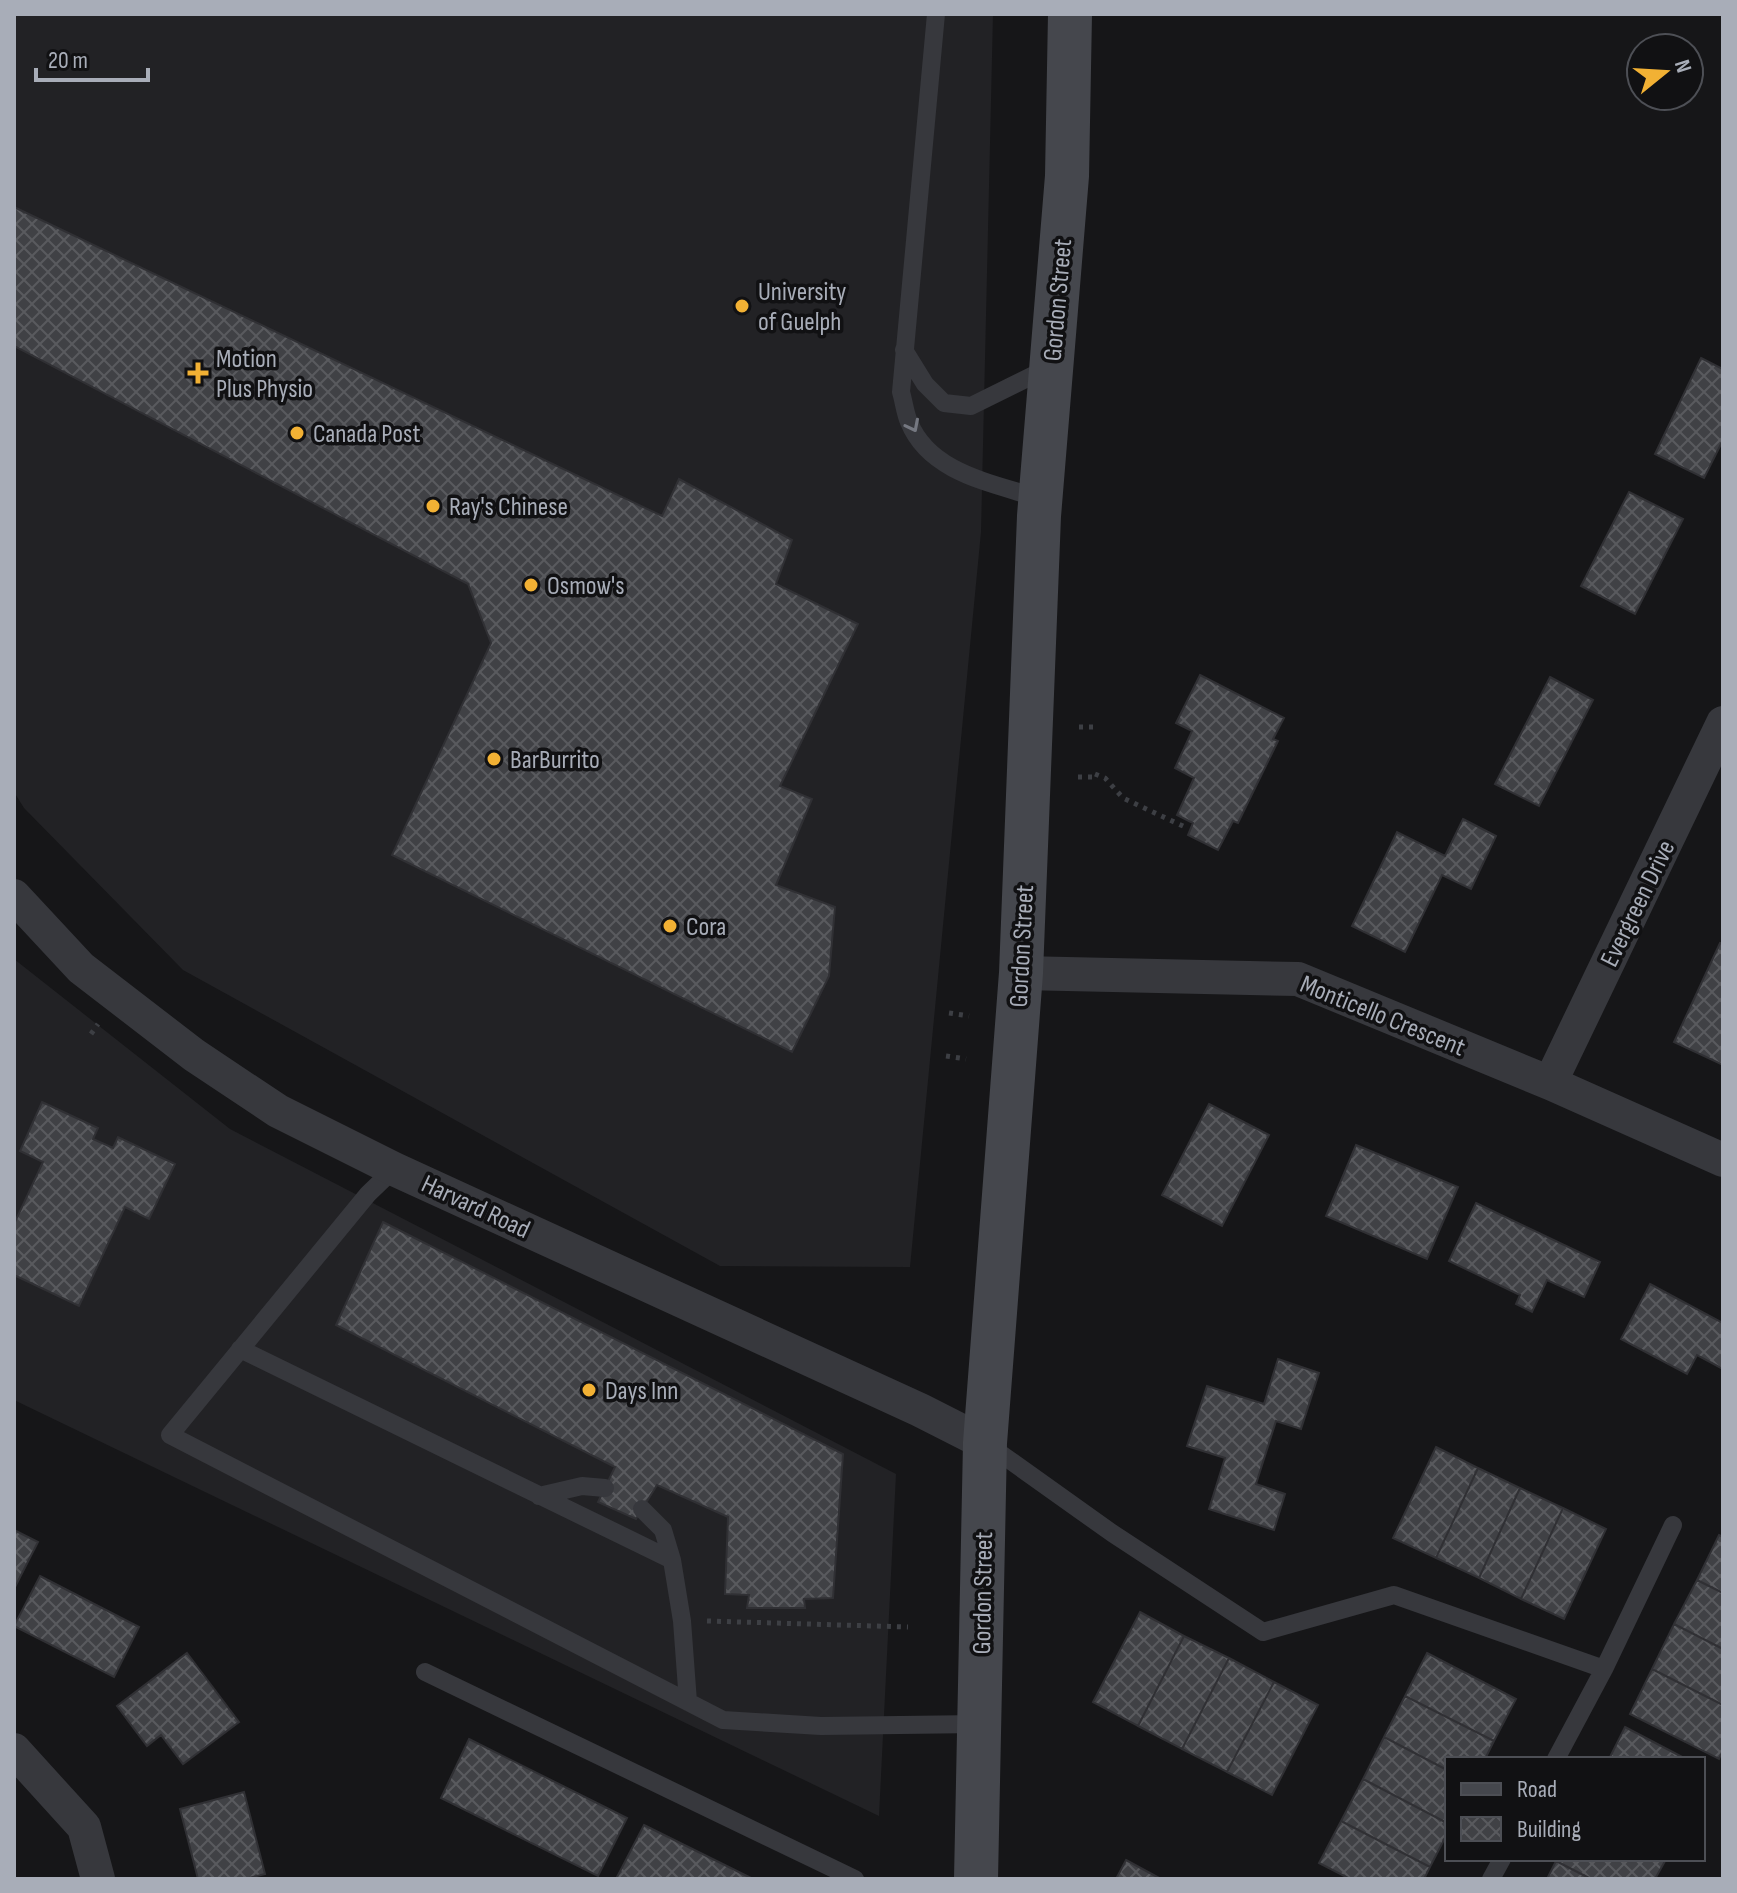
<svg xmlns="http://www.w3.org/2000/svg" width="1737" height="1893" viewBox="0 0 1737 1893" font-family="'Sofia Sans Condensed',sans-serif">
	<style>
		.built { fill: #222225 }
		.building { fill: url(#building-cross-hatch); stroke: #303034; stroke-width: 2 }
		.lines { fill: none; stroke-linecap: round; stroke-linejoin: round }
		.path { stroke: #3d3f44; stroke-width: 5; stroke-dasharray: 4 6; stroke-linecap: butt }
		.lane { stroke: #37383d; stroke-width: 18 }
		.street { stroke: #37383d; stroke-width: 34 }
		.secondary { stroke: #45474d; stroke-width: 44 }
		.oneway { stroke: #757881 }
		.poi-dot { fill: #f2b134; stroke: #111113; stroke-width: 3 }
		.labels { text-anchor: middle; stroke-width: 7; stroke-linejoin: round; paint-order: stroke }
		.poi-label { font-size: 26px; fill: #a8adb8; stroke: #111113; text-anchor: start }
		.street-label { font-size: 26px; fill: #a8adb8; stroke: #111113 }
	</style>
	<defs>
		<pattern id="building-cross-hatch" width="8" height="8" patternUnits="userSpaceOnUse" patternTransform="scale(2)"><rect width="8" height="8" fill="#404145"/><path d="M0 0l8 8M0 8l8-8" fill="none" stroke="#595a5e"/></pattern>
	</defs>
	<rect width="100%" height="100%" fill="#161618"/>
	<!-- built -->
	<path class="built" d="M14,14H993L981,532L910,1267L720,1266L183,970L24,808L14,792Z
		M14,959L230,1129L896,1474L879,1816L14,1400Z"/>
	<!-- building -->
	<path class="building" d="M14,207L662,516L679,479L792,540L776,584L858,624L780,786L812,799L776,885L835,907L829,976L792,1052L392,855L491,643L468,584L14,346Z
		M1701,358L1723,369V440L1704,478L1655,454Z
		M1629,492L1683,519L1635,614L1581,586Z
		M1200,675L1284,718L1273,739L1278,741L1238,823L1233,821L1218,850L1188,835L1193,823L1177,815L1194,778L1175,768L1192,731L1176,723Z
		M1550,677L1593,700L1539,806L1495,784Z
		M1463,819L1496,836L1471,889L1442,875L1405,952L1352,926L1397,832L1445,856Z
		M1720,943L1723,944V1065L1674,1042Z
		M42,1102L98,1128L93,1139L113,1148L118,1137L175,1164L149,1219L125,1207L79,1306L14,1275V1224L43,1162L20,1151Z
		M1209,1104L1269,1135L1222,1226L1162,1195Z
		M1356,1145L1458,1187L1427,1259L1326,1216Z
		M1476,1203L1600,1262L1584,1297L1547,1280L1532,1312L1516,1304L1520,1295L1449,1261Z
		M383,1222L843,1454L833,1598L804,1599L805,1608H747L749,1595L725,1594L728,1517L657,1485L636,1519L598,1502L615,1467L336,1325Z
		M1650,1284L1723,1323V1369L1697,1355L1687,1374L1621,1339Z
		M1278,1359L1319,1373L1301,1429L1276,1421L1256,1484L1285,1494L1274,1530L1209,1509L1225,1458L1187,1446L1207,1386L1264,1404Z
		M1436,1447L1478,1468L1436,1558L1393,1538Z
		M1478,1468L1520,1488L1479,1578L1436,1558Z
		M1520,1488L1563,1508L1521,1599L1479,1578Z
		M1563,1508L1606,1529L1564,1619L1521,1599Z
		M14,1530L38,1542L14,1589Z
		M1719,1535L1723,1537V1593L1697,1580Z
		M40,1576L139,1627L114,1677L14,1626Z
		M1697,1580L1723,1593V1649L1674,1624Z
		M1140,1612L1184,1636L1138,1726L1093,1702Z
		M1674,1624L1723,1649V1705L1652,1669Z
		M1184,1636L1229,1658L1182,1749L1138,1726Z
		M187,1653L239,1722L183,1764L161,1735L147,1746L117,1706Z
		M1427,1653L1516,1699L1494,1741L1405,1696Z
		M1229,1658L1274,1682L1227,1772L1182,1749Z
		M1652,1669L1723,1705V1750L1719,1759L1630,1714Z
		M1274,1682L1318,1705L1272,1795L1227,1772Z
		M1405,1696L1494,1741L1485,1759H1447V1770L1384,1737Z
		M1625,1727L1686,1759H1609Z
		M1384,1737L1447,1770V1823L1363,1779Z
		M469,1739L627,1818L598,1876L441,1798Z
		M1363,1779L1447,1823V1834L1430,1867L1341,1821Z
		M244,1792L265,1874L245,1879H198L180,1809Z
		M1341,1821L1430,1867L1424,1879H1350L1319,1863Z
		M644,1825L753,1879H616Z
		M1557,1859H1662L1665,1861L1655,1879H1591L1556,1861Z
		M1126,1860L1161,1879H1116Z
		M1556,1861L1591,1879H1547Z"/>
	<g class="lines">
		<!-- path -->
		<path class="path" d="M1079,727H1098
			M1095,774L1105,778L1123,798L1185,827
			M1078,777H1095
			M949,1013L969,1016
			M91,1034L98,1024
			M946,1056L966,1059
			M707,1621L908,1627"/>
		<!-- lane -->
		<path class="lane" d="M936,14L901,392C904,402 905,413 909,422C930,474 994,483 1041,499
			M904,350L925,384L944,403L971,406L1050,367
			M394,1169L368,1194L170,1435L723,1720L821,1726L979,1724
			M240,1349L672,1560L682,1621L688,1702
			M987,1444L1112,1533L1263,1632L1394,1595L1604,1669
			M539,1496L582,1486L605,1488
			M642,1509L663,1530L672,1560
			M425,1672L855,1879
			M1556,1759L1604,1669L1673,1525
			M1491,1879L1502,1859"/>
		<!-- street -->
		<path class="street" d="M14,896L81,968L194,1055L278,1111L394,1169L920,1410L985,1443
			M1021,973L1298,979L1550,1083L1723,1160
			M1550,1083L1723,723
			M14,1750L84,1827L98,1879"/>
		<!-- secondary -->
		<path class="secondary" d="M976,1879L985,1443L1021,973L1039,516L1067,176L1070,14"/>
	</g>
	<!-- one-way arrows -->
	<defs><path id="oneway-chevron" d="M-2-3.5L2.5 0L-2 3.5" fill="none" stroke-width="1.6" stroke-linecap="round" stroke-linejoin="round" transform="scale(2)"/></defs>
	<use class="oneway" href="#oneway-chevron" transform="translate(913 426) rotate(63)"/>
	<!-- markers -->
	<g class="poi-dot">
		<circle cx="742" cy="306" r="8"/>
		<path d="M194 361h8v8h8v8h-8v8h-8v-8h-8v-8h8z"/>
		<circle cx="297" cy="433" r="8"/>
		<circle cx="433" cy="506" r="8"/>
		<circle cx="531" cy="585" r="8"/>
		<circle cx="494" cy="759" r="8"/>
		<circle cx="670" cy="926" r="8"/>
		<circle cx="589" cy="1390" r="8"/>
	</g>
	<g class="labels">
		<!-- poi labels -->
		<g class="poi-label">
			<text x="758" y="300">University<tspan x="758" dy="30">of Guelph</tspan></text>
			<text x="216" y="367">Motion<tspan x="216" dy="30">Plus Physio</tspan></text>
			<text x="313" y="442">Canada Post</text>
			<text x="449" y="515">Ray's Chinese</text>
			<text x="547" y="594">Osmow's</text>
			<text x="510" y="768">BarBurrito</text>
			<text x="686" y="935">Cora</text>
			<text x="605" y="1399">Days Inn</text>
		</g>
		<!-- street labels -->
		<g class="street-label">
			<text transform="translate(1057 300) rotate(-85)" y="9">Gordon Street</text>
			<text transform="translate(1637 903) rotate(-64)" y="9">Evergreen Drive</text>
			<text transform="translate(1021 946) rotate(-87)" y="9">Gordon Street</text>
			<text transform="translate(1383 1015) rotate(22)" y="9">Monticello Crescent</text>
			<text transform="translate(476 1206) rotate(25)" y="9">Harvard Road</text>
			<text transform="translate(982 1593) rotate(-89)" y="9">Gordon Street</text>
		</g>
	</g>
	<!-- border -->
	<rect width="1737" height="1893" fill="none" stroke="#a8adb8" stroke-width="32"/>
	<!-- legend -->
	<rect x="1445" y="1757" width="260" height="104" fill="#111113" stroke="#4d4f55" stroke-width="2"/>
	<rect x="1461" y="1783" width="40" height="12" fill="#45474d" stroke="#4d4f55" stroke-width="2"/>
	<text x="1517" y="1797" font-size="24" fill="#a8adb8">Road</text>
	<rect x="1461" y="1817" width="40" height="24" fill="url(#building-cross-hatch)" stroke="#4d4f55" stroke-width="2"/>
	<text x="1517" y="1837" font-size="24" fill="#a8adb8">Building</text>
	<!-- north arrow -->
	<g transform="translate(1665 72) rotate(72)"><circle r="38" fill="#111113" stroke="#4d4f55" stroke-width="2"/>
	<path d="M0-6L14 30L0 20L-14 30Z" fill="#f2b134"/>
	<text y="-12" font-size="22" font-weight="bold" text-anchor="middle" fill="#a8adb8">N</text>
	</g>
	<!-- scale -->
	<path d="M36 68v12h112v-12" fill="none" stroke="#a8adb8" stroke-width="4"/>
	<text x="48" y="68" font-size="24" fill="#a8adb8" stroke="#111113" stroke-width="6" paint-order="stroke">20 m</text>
</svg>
